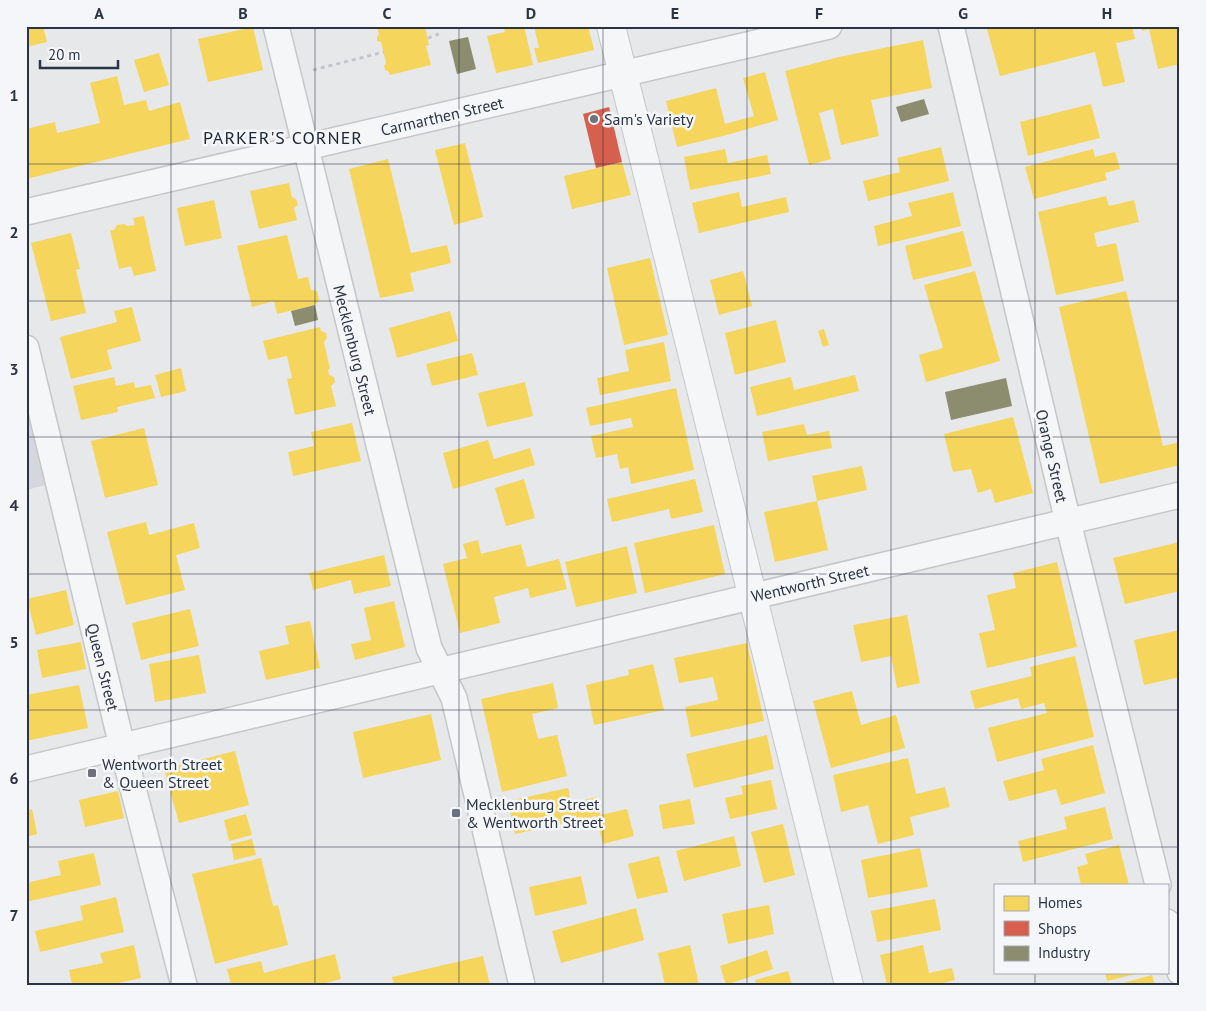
<svg xmlns="http://www.w3.org/2000/svg" width="1206" height="1011" viewBox="0 0 1206 1011" font-family="'PT Sans',sans-serif">
	<style>
		.built { fill: #d4d7dd }
		.homes { fill: #f6d55c }
		.shops { fill: #d6604d }
		.industry { fill: #8c8c6e }
		.lines { fill: none; stroke-linecap: round; stroke-linejoin: round }
		.minor-casing { stroke: #c4c6c8; stroke-width: 28 }
		.tertiary-casing { stroke: #c4c6c8; stroke-width: 30 }
		.path { stroke: #c5c6ca; stroke-width: 3; stroke-dasharray: 4 4; stroke-linecap: butt }
		.minor { stroke: #f5f6f7; stroke-width: 25 }
		.tertiary { stroke: #f5f6f7; stroke-width: 28 }
		.grid { fill: none; stroke: #2b3445; stroke-width: 1; stroke-opacity: 0.55 }
		.poi-dot { fill: #6c737f; stroke: #f4f6f9; stroke-width: 2 }
		.labels { text-anchor: middle; stroke-width: 5; stroke-linejoin: round; paint-order: stroke }
		.street-label { font-size: 16px; fill: #2b3445; stroke: #f4f6f9 }
		.poi-label { font-size: 16px; fill: #2b3445; stroke: #f4f6f9; text-anchor: start }
		.neighbourhood-label { font-size: 18px; letter-spacing: 1px; fill: #1d2536; stroke: #f4f6f9 }
		.neatline { fill: none; stroke: #2b3445; stroke-width: 2 }
		.grid-label { font-size: 16px; text-anchor: middle; font-weight: bold; fill: #2b3445 }
	</style>
	<rect width="100%" height="100%" fill="#e6e8ea"/>
	<!-- built -->
	<path class="built" d="M26,348L59,482L26,490Z"/>
	<!-- homes -->
	<path class="homes" d="M26,26H43L47,42L26,47Z
		M377,26H425L429,45L426,46L431,65L390,75L388,71L385,70L384,66L386,63L381,42L377,41V37L379,34Z
		M503,26H524L533,65L496,73L487,36L505,32Z
		M534,26H588L594,50L538,63L534,48H539Z
		M996,26H1132L1135,39L1116,43L1125,82L1103,87L1095,52L1000,76L987,29Z
		M1141,26H1180V64L1158,69L1149,29L1142,31Z
		M253,27L263,70L208,82L198,39Z
		M923,40L932,88L871,100L879,136L841,145L833,109L819,113L831,159L809,165L785,71L839,57Z
		M159,53L169,85L144,92L134,60Z
		M765,72L778,120L727,135L677,147L666,101L716,88L725,124L754,116L743,78Z
		M117,76L124,105L146,100L149,111L180,102L190,139L26,179V129L55,122L57,133L100,123L90,83Z
		M1091,104L1100,138L1028,156L1020,122Z
		M465,143L483,217L454,225L435,150Z
		M941,147L949,181L868,201L863,181L900,172L897,158Z
		M725,149L728,163L767,155L771,174L690,190L684,157Z
		M1093,149L1095,157L1115,152L1120,169L1105,173L1107,180L1034,199L1025,167Z
		M388,159L411,253L447,245L451,263L410,273L414,291L380,298L349,169Z
		M622,162L631,195L572,209L564,176Z
		M289,183L292,197L296,199L298,205L294,208L297,220L259,229L250,191Z
		M739,192L742,207L786,197L789,212L699,233L692,203Z
		M953,192L961,226L878,246L874,226L912,216L908,203Z
		M1106,196L1109,206L1134,200L1139,222L1094,233L1097,247L1116,243L1124,281L1056,295L1038,212Z
		M214,200L222,238L185,246L177,208Z
		M144,216L156,271L134,276L131,266L119,269L110,230H114L117,225L124,224L127,226L135,225L133,218Z
		M963,231L972,266L913,280L905,246Z
		M71,233L80,269L76,270L86,313L51,321L31,243Z
		M287,235L298,279L308,277L311,290L317,291L319,299L317,303L314,304L315,305L277,314L274,301L252,307L237,246Z
		M650,258L668,335L624,345L607,268Z
		M743,271L752,306L719,315L710,280Z
		M975,271L1000,361L926,382L919,355L943,348L924,285Z
		M1126,291L1163,446L1180,442V465L1100,484L1059,307Z
		M132,307L141,341L107,350L112,369L71,379L60,337L117,322L114,311Z
		M450,311L458,341L397,358L389,328Z
		M776,320L786,362L735,375L725,333Z
		M320,327L321,331L326,333L327,338L324,342L330,369L328,370L329,375L334,377L335,382L331,386L336,406L295,415L287,379L292,378L287,356L268,360L263,341Z
		M824,329L829,345L823,347L818,331Z
		M664,342L671,381L600,395L597,378L629,371L625,350Z
		M472,353L478,375L432,386L426,364Z
		M181,368L186,391L161,397L155,375Z
		M855,375L859,391L757,416L750,387L791,377L794,390Z
		M114,377L116,386L134,382L135,388L151,385L155,398L117,407L118,412L81,420L73,386Z
		M525,382L533,416L487,427L478,393Z
		M676,388L694,470L631,484L628,467L620,469L617,454L596,458L591,436L633,427L631,418L590,426L586,408Z
		M1013,417L1033,493L995,503L991,489L978,493L971,469L953,472L944,434Z
		M352,423L361,461L293,476L288,452L314,446L311,432Z
		M804,424L807,435L829,431L832,448L768,461L762,432Z
		M144,428L158,485L105,498L91,441Z
		M488,440L494,459L530,448L535,465L453,489L443,453Z
		M862,466L867,490L817,501L812,476Z
		M524,479L535,518L506,526L495,488Z
		M695,479L703,512L671,519L669,509L612,522L607,499Z
		M817,501L828,550L775,562L764,512Z
		M146,522L149,535L194,523L200,548L176,555L185,590L126,605L107,532Z
		M714,525L725,574L645,593L634,543Z
		M478,540L481,554L521,544L527,567L559,559L567,589L530,598L528,588L494,597L500,623L460,633L443,564L467,558L463,544Z
		M1180,542V591L1125,604L1113,558Z
		M627,546L637,593L576,607L565,562Z
		M384,555L391,586L354,594L351,580L313,590L309,573Z
		M1057,562L1077,647L987,668L979,633L995,630L987,595L1016,588L1013,573Z
		M66,590L74,625L36,635L27,599Z
		M394,601L405,647L355,660L351,644L371,640L364,608Z
		M190,609L199,646L141,660L132,623Z
		M907,615L920,683L897,688L891,656L861,662L853,625Z
		M310,621L320,668L266,680L259,651L289,644L285,626Z
		M1180,630V677L1144,685L1134,640Z
		M81,642L86,669L42,678L37,650Z
		M747,643L764,721L691,737L685,707L718,700L713,677L679,683L674,658Z
		M199,655L206,693L155,702L149,664Z
		M1075,656L1094,737L997,762L988,728L1047,713L1044,703L1021,709L1018,698L975,709L970,691L1032,676L1030,667Z
		M653,664L664,710L594,725L586,685L629,675L628,670Z
		M553,683L558,708L532,714L538,739L557,735L567,776L502,792L481,699Z
		M79,685L88,728L26,741V695Z
		M852,691L861,725L896,715L905,748L831,768L813,701Z
		M431,714L441,760L363,778L353,732Z
		M767,735L774,769L694,788L686,754Z
		M1093,745L1105,793L1061,805L1056,789L1009,801L1003,781L1044,770L1041,759Z
		M235,751L249,805L179,823L164,769Z
		M908,758L916,794L945,787L950,807L910,817L914,835L878,844L868,805L841,812L833,775Z
		M771,780L777,809L730,819L725,798L743,794L741,786Z
		M568,788L571,803L597,797L600,815L627,809L634,836L603,844L596,816L515,834L508,801Z
		M118,791L124,818L85,827L79,800Z
		M690,799L695,824L663,829L659,805Z
		M1105,807L1113,839L1023,862L1018,841L1067,829L1064,817Z
		M32,809L37,834L26,837V810Z
		M246,814L252,835L229,841L224,820Z
		M783,824L795,875L764,883L751,832Z
		M734,836L741,866L684,881L676,851Z
		M252,839L256,855L234,860L231,844Z
		M1119,845L1129,885H1081L1077,867L1088,864L1085,854Z
		M920,848L928,887L868,898L861,860Z
		M94,853L101,885L26,902V883L61,875L58,861Z
		M659,856L668,892L637,899L628,864Z
		M261,858L273,906L278,905L288,945L215,964L192,874Z
		M581,876L587,904L535,916L529,887Z
		M116,897L124,932L40,952L35,931L83,920L80,906Z
		M935,899L941,930L877,942L871,911Z
		M769,905L774,934L728,944L722,914Z
		M636,908L644,940L561,963L552,931Z
		M134,945L141,978L109,985H72L69,970L103,963L100,953Z
		M690,945L699,985H665L658,953Z
		M923,945L929,973L952,968L955,980L935,985H887L880,955Z
		M767,950L773,969L726,985L720,966Z
		M335,954L341,979L318,985H231L227,969L261,961L264,973Z
		M483,956L490,985H394L392,977Z
		M788,971L792,985H756L755,980Z
		M1105,972H1140V973L1107,981Z
		M1152,975L1155,985H1119V984Z"/>
	<!-- shops -->
	<path class="shops" d="M609,107L622,162L596,168L583,114Z"/>
	<!-- industry -->
	<path class="industry" d="M468,37L476,69L457,74L449,41Z
		M924,99L929,114L901,122L896,107Z
		M315,305L318,320L295,326L291,311Z
		M1006,378L1012,406L951,420L945,392Z"/>
	<g class="lines">
		<defs>
			<path id="minor" d="M276,26L429,648L454,698L522,985
				M951,26L1068,522L1158,885
				M26,212L829,26
				M26,348L122,746L184,985
				M26,769L1180,495
				M1167,922L1180,972"/>
			<path id="tertiary" d="M611,26L849,985"/>
		</defs>
		<!-- minor casing -->
		<use href="#minor" class="minor-casing"/>
		<!-- tertiary casing -->
		<use href="#tertiary" class="tertiary-casing"/>
		<!-- path -->
		<path class="path" d="M428,38L439,34
			M313,70L384,52"/>
		<!-- minor -->
		<use href="#minor" class="minor"/>
		<!-- tertiary -->
		<use href="#tertiary" class="tertiary"/>
	</g>
	<!-- grid -->
	<path class="grid" d="M171,26V985M315,26V985M459,26V985M603,26V985M747,26V985M891,26V985M1035,26V885M26,164H1180M26,301H1180M26,437H1180M26,574H1180M26,710H1180M26,847H1180M1035,972V985"/>
	<!-- markers -->
	<g class="poi-dot">
		<circle cx="594" cy="119" r="5"/>
		<rect x="87" y="768" width="10" height="10" rx="2.5"/>
		<rect x="451" y="808" width="10" height="10" rx="2.5"/>
	</g>
	<g class="labels">
		<!-- street labels -->
		<g class="street-label">
			<text transform="translate(442 116) rotate(-13)" y="6">Carmarthen Street</text>
			<text transform="translate(355 350) rotate(76)" y="6">Mecklenburg Street</text>
			<text transform="translate(1052 456) rotate(77)" y="6">Orange Street</text>
			<text transform="translate(810 583) rotate(-13)" y="6">Wentworth Street</text>
			<text transform="translate(103 667) rotate(76)" y="6">Queen Street</text>
		</g>
		<!-- poi labels -->
		<g class="poi-label">
			<text x="604" y="125">Sam's Variety</text>
			<text x="102" y="770">Wentworth Street<tspan x="102" dy="18">&amp; Queen Street</tspan></text>
			<text x="466" y="810">Mecklenburg Street<tspan x="466" dy="18">&amp; Wentworth Street</tspan></text>
		</g>
		<!-- neighbourhood labels -->
		<g class="neighbourhood-label">
			<text x="283" y="144">PARKER'S CORNER</text>
		</g>
	</g>
	<!-- border -->
	<rect width="1206" height="1011" fill="none" stroke="#f4f6f9" stroke-width="55"/>
	<!-- legend -->
	<rect x="994" y="884" width="175" height="90" fill="#f4f6f9" stroke="#a4a8b1"/>
	<rect x="1004" y="896" width="25" height="15" fill="#f6d55c" stroke="#a4a8b1"/>
	<text x="1038" y="908" font-size="15" fill="#2b3445">Homes</text>
	<rect x="1004" y="921" width="25" height="15" fill="#d6604d" stroke="#a4a8b1"/>
	<text x="1038" y="934" font-size="15" fill="#2b3445">Shops</text>
	<rect x="1004" y="946" width="25" height="15" fill="#8c8c6e" stroke="#a4a8b1"/>
	<text x="1038" y="958" font-size="15" fill="#2b3445">Industry</text>
	<!-- scale -->
	<path d="M40 60v8h78v-8" fill="none" stroke="#2b3445" stroke-width="2.5"/>
	<text x="48" y="60" font-size="15" fill="#2b3445" stroke="#f4f6f9" stroke-width="4" paint-order="stroke">20 m</text>
	<rect x="28" y="28" width="1150" height="956" class="neatline"/>
	<g class="grid-label">
		<text x="99" y="19">A</text>
		<text x="243" y="19">B</text>
		<text x="387" y="19">C</text>
		<text x="531" y="19">D</text>
		<text x="675" y="19">E</text>
		<text x="819" y="19">F</text>
		<text x="963" y="19">G</text>
		<text x="1107" y="19">H</text>
		<text x="14" y="101">1</text>
		<text x="14" y="238">2</text>
		<text x="14" y="375">3</text>
		<text x="14" y="511">4</text>
		<text x="14" y="648">5</text>
		<text x="14" y="784">6</text>
		<text x="14" y="921">7</text>
	</g>
</svg>
